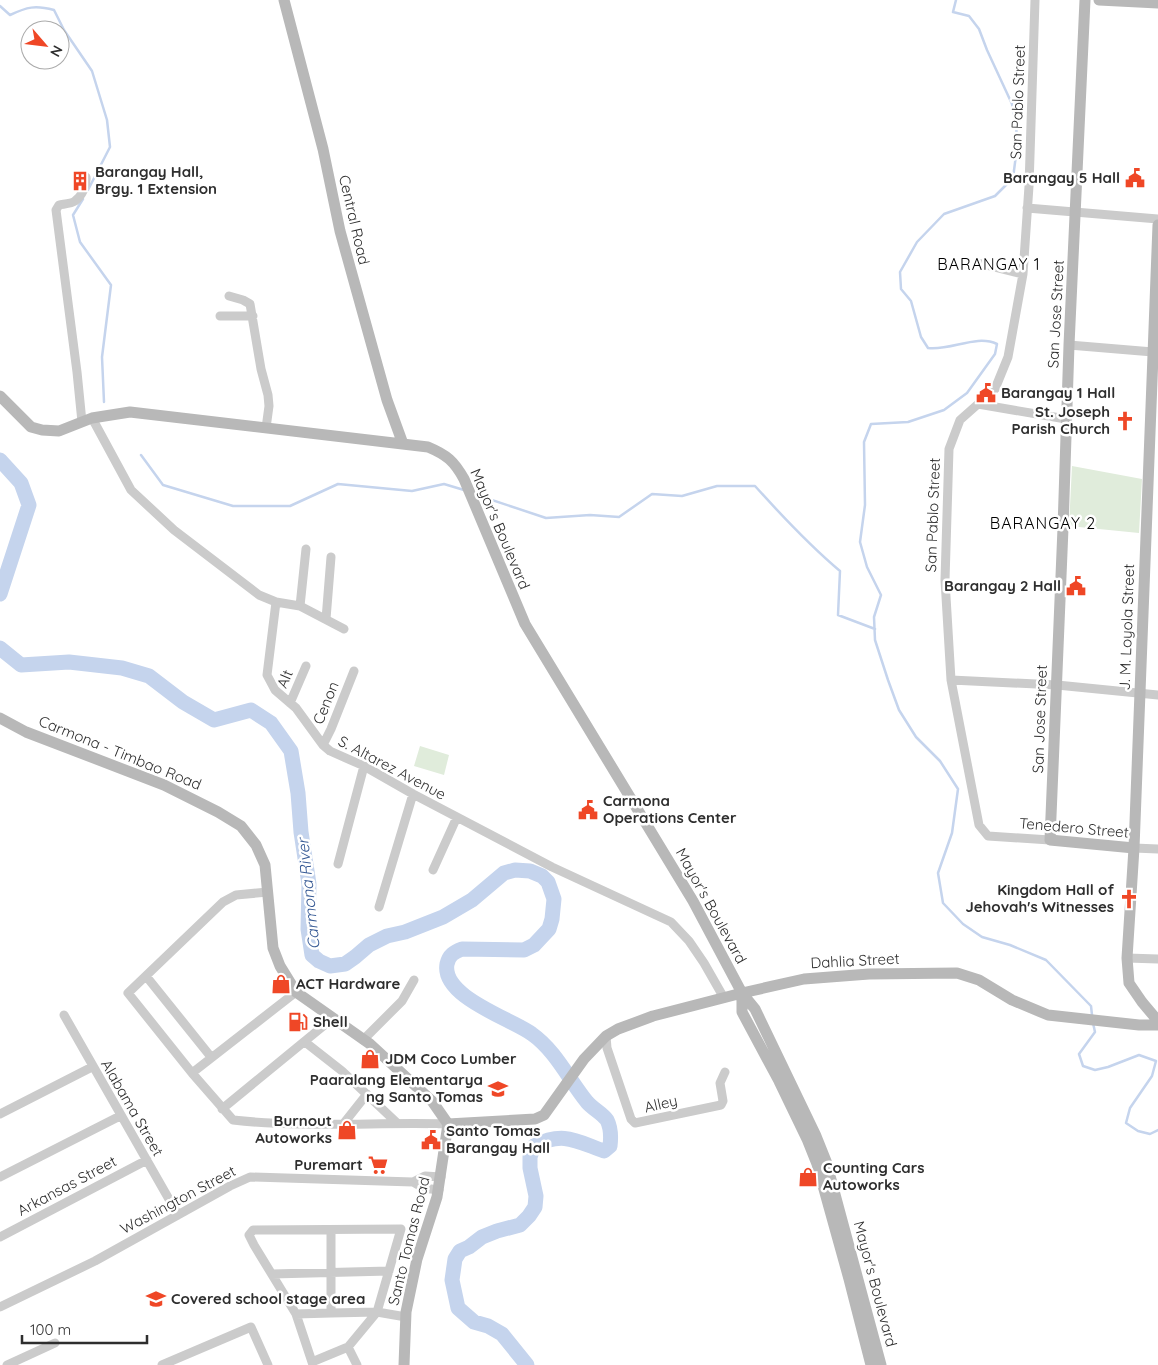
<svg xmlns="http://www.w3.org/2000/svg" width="1158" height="1365" viewBox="0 0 1158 1365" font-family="Quicksand,sans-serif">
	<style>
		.green { fill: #e0ecdb }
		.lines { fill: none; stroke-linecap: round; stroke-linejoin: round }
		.stream { stroke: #c5d4ed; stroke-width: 2.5 }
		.river { stroke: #c5d4ed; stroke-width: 15 }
		.street { stroke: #cbcbcb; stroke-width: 9 }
		.secondary { stroke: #b8b8b8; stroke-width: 11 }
		.labels { text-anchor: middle; stroke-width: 5; stroke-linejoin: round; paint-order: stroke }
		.street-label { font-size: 15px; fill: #2e2e2e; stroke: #fff }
		.poi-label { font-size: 15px; font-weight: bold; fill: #2e2e2e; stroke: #fff; text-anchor: start }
		.neighbourhood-label { font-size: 16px; letter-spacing: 1px; fill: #000; stroke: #fff }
		.water-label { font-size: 16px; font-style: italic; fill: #375a95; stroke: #fff }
	</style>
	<rect width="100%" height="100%" fill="#fff"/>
	<!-- green -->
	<path class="green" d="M1072,466L1142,479L1139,533L1069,526Z
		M420,746L449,755L444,775L414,766Z"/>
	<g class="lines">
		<!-- stream -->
		<path class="stream" d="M956,0L953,12L969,16L979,29L987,50L1012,104L1018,140L1013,178L995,196L944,214L917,242L900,272L901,289L911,301L921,337L928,348C951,351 976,334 997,344L995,354L967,393L944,410L908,422L871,424L864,442L865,505L860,542L867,567L881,595L874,617L875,640L888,680L899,710L916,737L940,761L958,789L952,833L938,873L943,903L963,924L982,937L1010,945L1046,960L1091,1006L1092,1015
			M0,6L10,15C27,7 35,5 54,10L64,30L92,71L107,120L110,147L88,190
			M83,199L73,215L80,242L111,285L102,357L104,402
			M141,455L163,485L233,506H290L338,484L412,491L444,484L464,490
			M474,494L546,518L590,515L619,517L652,494L682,496L717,486H755C782,516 809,545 840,571L838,615L875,629
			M1093,1023L1095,1032L1079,1054L1083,1066L1095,1070L1108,1067L1139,1055L1156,1061L1152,1076L1130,1108L1126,1123L1138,1131L1150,1134L1158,1130"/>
		<!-- river -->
		<path class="river" d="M0,460L21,483L29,505L0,594
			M0,648L21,665L69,662L122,668L149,676L183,702L214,720L251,710L271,723L291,751L298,793L301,832L309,884L308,929L312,955L319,961L330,966L345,964L355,957L369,945L387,936L405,932L443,917L472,900L504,873L515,870L530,871L542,876L548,882L554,899L552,919L549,929L534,945L524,950L462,949C454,952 449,955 447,964C441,997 512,1019 532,1034C556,1051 569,1080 587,1102C593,1109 602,1113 607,1120C611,1128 611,1138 610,1146L604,1151C576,1141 563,1131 534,1146L530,1157V1168L536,1196L535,1207L529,1216L520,1225L497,1231L482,1237L469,1247L460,1251L455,1259L452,1280L458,1308L474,1322L488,1326L502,1334L527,1365"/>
		<!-- street -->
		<path class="street" d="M1035,0L1029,186L1023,274L1008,357L995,389L960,420L949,449L945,580L951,680L979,825L988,836L1050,840
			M1027,208L1158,219
			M978,263L1023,274
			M229,296L243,300L250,304L261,369L268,395L269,406L266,428
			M220,316H253
			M1069,345L1153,352
			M978,404L1066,419
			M92,418L131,490L174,530L259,595L276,602L267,675L275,690L296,708L323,745L330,751L364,766L413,794L552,867L671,922L689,941L704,963L724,998
			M82,422L77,372L56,210L59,205C63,204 71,204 75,201C82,196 87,185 86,177
			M276,602L300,606L344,629
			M300,606L306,549
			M326,619L331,557
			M951,680L1057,685L1158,695
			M290,703L306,666
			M323,745L331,729L354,671
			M1134,848L1158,849
			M338,864L364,766
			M433,870L457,817
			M268,892L236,895L223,902L128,993L192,1073L233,1120C304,1128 377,1122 448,1124
			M379,907L413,794
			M1127,958L1158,959
			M146,976L211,1057
			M64,1015L178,1215
			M606,1036L607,1048L631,1119L635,1123L721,1105L723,1101L720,1083L725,1072
			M363,1040L402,1001L414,980
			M305,1042L342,1071L396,1122
			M192,1073L296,992
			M222,1109L333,1018
			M0,1114L92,1067
			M344,1123L367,1094
			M0,1177L120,1116
			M413,1182L423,1188L439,1190
			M331,1230V1313L377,1312
			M0,1237L147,1160
			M272,1274L389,1271
			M0,1307L95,1261L230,1186L250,1177L413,1182L425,1176L441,1177
			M296,1314L331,1313
			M348,1347L357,1365
			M312,1362L348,1347L377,1312
			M7,1365L55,1343
			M162,1365L251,1327L268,1365
			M313,1365L296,1314L254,1245L249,1235L253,1230L401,1229L377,1312L406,1317"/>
		<!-- secondary -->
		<path class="secondary" d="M284,0L323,149L340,231L387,400L403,444
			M1085,0L1069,345L1063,528L1050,840L1134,848
			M1099,0L1158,3
			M1158,225L1134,848L1127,958L1129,983L1142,1002L1158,1021
			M0,396L31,427L42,430L59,431L92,418L130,412L428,447C447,455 454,461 464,479L525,624L693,901L742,993L755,1009L816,1136L826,1161L881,1365
			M0,718L26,732L164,785L218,812L241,826L256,845L265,865L273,948L280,966L296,992L370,1044L432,1101L448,1124
			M742,993V1012L779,1081L807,1139L817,1164L849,1279L871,1365
			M448,1124L535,1119L544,1115L584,1059L606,1036L618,1029L653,1016L742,993L804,979L869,974L957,973L979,980L1012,1000L1048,1015L1139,1025H1158
			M404,1365L406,1312L417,1259L437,1197L448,1124"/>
	</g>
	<!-- icons -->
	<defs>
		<symbol id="civic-bare" viewBox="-9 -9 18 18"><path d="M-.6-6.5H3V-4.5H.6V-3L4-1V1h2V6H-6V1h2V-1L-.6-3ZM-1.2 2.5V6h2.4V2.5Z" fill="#ef4726" stroke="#fff" stroke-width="2.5" paint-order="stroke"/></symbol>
		<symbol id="building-bare" viewBox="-9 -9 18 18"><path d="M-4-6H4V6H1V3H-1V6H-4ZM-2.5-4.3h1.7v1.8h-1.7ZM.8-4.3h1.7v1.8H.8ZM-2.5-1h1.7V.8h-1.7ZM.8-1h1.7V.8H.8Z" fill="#ef4726" stroke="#fff" stroke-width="2.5" paint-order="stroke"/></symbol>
		<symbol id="church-bare" viewBox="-9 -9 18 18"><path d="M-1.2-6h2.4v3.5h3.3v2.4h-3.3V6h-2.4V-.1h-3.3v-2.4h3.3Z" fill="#ef4726" stroke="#fff" stroke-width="2.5" paint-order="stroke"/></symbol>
		<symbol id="shop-bare" viewBox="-9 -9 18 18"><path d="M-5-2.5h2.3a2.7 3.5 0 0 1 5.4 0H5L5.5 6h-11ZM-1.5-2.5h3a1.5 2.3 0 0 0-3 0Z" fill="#ef4726" stroke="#fff" stroke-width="2.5" paint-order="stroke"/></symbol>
		<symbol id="fuel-bare" viewBox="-9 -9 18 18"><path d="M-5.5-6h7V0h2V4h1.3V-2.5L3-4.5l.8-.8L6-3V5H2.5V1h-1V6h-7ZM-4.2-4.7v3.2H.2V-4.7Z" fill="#ef4726" stroke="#fff" stroke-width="2.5" paint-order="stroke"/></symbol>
		<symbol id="school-bare" viewBox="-9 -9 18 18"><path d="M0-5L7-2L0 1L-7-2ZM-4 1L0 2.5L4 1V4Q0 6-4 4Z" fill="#ef4726" stroke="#fff" stroke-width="2.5" paint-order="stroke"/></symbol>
		<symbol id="supermarket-bare" viewBox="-9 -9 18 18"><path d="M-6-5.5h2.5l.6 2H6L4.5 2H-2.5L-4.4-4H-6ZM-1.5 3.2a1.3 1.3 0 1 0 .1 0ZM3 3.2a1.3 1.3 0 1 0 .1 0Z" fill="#ef4726" stroke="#fff" stroke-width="2.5" paint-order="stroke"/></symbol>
	</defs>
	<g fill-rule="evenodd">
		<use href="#civic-bare" x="1121" y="164" width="28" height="28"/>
		<use href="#building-bare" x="66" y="167" width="28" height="28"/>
		<use href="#civic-bare" x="972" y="379" width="28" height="28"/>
		<use href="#church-bare" x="1111" y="407" width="28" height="28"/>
		<use href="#civic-bare" x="1062" y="572" width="28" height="28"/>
		<use href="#civic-bare" x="574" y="796" width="28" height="28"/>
		<use href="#church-bare" x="1115" y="885" width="28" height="28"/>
		<use href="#shop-bare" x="267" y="970" width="28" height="28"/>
		<use href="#fuel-bare" x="284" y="1008" width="28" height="28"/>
		<use href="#shop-bare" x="356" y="1045" width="28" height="28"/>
		<use href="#school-bare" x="484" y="1075" width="28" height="28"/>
		<use href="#shop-bare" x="333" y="1116" width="28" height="28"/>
		<use href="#civic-bare" x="417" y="1126" width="28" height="28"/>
		<use href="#supermarket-bare" x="364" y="1151" width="28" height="28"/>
		<use href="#shop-bare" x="794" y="1163" width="28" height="28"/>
		<use href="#school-bare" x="142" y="1285" width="28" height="28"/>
	</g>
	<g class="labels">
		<!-- street labels -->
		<g class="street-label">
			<text transform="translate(1018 102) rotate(-88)" y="5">San Pablo Street</text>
			<text transform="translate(354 220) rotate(77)" y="5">Central Road</text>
			<text transform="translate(1056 314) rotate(-87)" y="5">San Jose Street</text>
			<text transform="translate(933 515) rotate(-88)" y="5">San Pablo Street</text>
			<text transform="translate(500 529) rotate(67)" y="5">Mayor's Boulevard</text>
			<text transform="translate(1127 627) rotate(-88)" y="5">J. M. Loyola Street</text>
			<text transform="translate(285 679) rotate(-67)" y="5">Alt</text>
			<text transform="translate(326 703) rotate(-68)" y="5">Cenon</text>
			<text transform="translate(1040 719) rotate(-88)" y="5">San Jose Street</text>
			<text transform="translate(120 753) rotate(22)" y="5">Carmona - Timbao Road</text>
			<text transform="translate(392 768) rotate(28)" y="5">S. Altarez Avenue</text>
			<text transform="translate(1074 828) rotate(5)" y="5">Tenedero Street</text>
			<text transform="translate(711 906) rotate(61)" y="5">Mayor's Boulevard</text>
			<text transform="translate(855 961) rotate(-3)" y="5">Dahlia Street</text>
			<text transform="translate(661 1104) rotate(-13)" y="5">Alley</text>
			<text transform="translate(132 1108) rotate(60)" y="5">Alabama Street</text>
			<text transform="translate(67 1186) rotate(-28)" y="5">Arkansas Street</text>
			<text transform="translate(178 1200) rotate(-28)" y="5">Washington Street</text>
			<text transform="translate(409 1241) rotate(-76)" y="5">Santo Tomas Road</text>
			<text transform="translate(875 1284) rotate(75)" y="5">Mayor's Boulevard</text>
		</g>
		<!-- poi labels -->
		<g class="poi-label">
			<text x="95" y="177">Barangay Hall,<tspan x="95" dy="17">Brgy. 1 Extension</tspan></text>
			<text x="1120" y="183" text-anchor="end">Barangay 5 Hall</text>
			<text x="1001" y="398">Barangay 1 Hall</text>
			<text x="1110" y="417" text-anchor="end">St. Joseph<tspan x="1110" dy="17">Parish Church</tspan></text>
			<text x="1061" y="591" text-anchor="end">Barangay 2 Hall</text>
			<text x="603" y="806">Carmona<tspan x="603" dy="17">Operations Center</tspan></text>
			<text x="1114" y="895" text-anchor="end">Kingdom Hall of<tspan x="1114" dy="17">Jehovah's Witnesses</tspan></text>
			<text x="296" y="989">ACT Hardware</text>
			<text x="313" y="1027">Shell</text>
			<text x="385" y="1064">JDM Coco Lumber</text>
			<text x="483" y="1085" text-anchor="end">Paaralang Elementarya<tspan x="483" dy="17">ng Santo Tomas</tspan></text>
			<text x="332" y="1126" text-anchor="end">Burnout<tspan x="332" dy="17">Autoworks</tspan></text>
			<text x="446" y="1136">Santo Tomas<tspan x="446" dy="17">Barangay Hall</tspan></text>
			<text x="363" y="1170" text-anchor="end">Puremart</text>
			<text x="823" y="1173">Counting Cars<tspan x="823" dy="17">Autoworks</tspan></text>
			<text x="171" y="1304">Covered school stage area</text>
		</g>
		<!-- neighbourhood labels -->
		<g class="neighbourhood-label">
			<text x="989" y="270">BARANGAY 1</text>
			<text x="1043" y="529">BARANGAY 2</text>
		</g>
		<!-- water labels -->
		<g class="water-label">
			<text transform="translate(308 894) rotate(-96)" y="6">Carmona River</text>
		</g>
	</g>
	<!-- north arrow -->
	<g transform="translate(45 45) rotate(118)"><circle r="24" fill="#ffffff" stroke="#ababab"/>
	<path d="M0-4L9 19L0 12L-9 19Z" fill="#ef4726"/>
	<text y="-8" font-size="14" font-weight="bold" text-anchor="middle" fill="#2e2e2e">N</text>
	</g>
	<!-- scale -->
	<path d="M22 1335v8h125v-8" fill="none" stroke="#2e2e2e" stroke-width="2.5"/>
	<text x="30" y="1335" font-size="15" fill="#2e2e2e" stroke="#ffffff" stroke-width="4" paint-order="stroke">100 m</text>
</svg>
